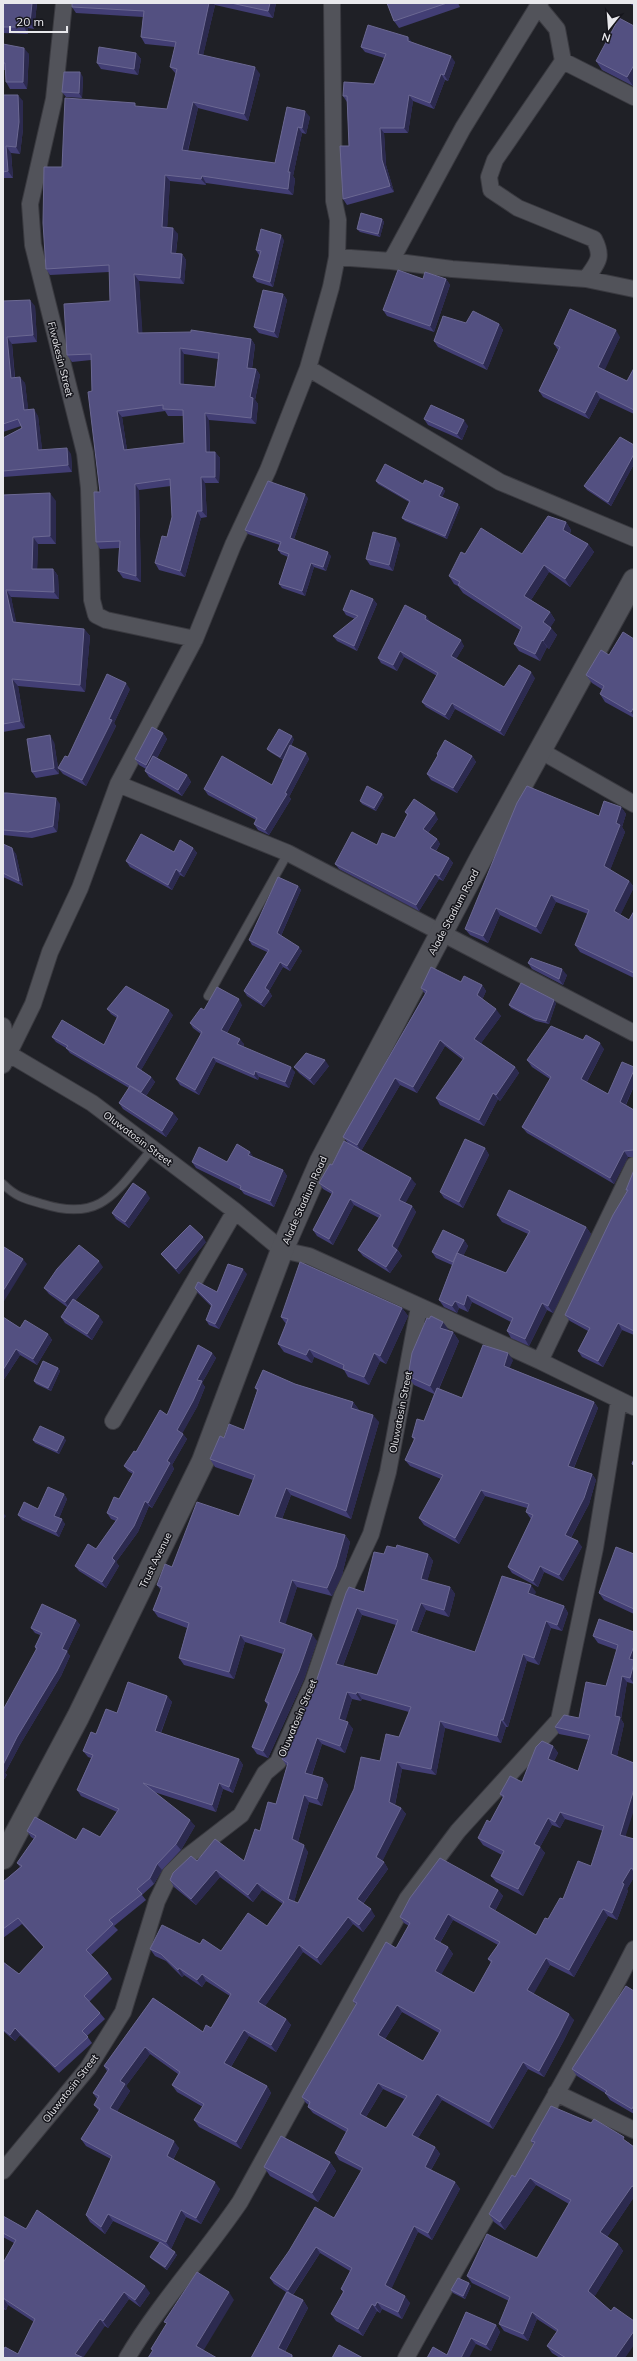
<svg xmlns="http://www.w3.org/2000/svg" width="637" height="2361" viewBox="0 0 637 2361" font-family="Mulish,sans-serif">
	<style>
		.lines { fill: none; stroke-linecap: round; stroke-linejoin: round }
		.lane-casing { stroke: #3a3a40; stroke-width: 10 }
		.street-casing { stroke: #3a3a40; stroke-width: 18 }
		.secondary-casing { stroke: #3a3a40; stroke-width: 24 }
		.lane { stroke: #52535a; stroke-width: 8 }
		.street { stroke: #52535a; stroke-width: 16 }
		.secondary { stroke: #52535a; stroke-width: 22 }
		.wall { fill: #423e74; fill-rule: evenodd }
		.shaded-wall { fill: #2c2a4f }
		.building { fill: #535081; stroke: #6b6892; fill-rule: evenodd }
		.labels { text-anchor: middle; stroke-width: 3; stroke-linejoin: round; paint-order: stroke }
		.street-label { font-size: 10px; fill: #e8e8ec; stroke: #16161c }
	</style>
	<rect width="100%" height="100%" fill="#1f2026"/>
	<g class="lines">
		<defs>
			<path id="lane" d="M208,996L288,853
				M3,1184C16,1197 25,1199 43,1204C103,1223 117,1190 152,1149"/>
			<path id="street" d="M64,3L54,99L30,204L33,245L85,453L89,488L92,600L96,615L106,620L195,639
				M332,3L334,201L338,220L337,257L391,261L452,269L586,279L634,289
				M538,6L557,29L563,61L634,97
				M563,61L495,160L489,177L491,190L518,208L594,239C604,258 597,263 586,279
				M391,261L463,128L540,3
				M308,368L500,482L634,538
				M541,751L634,804
				M118,784L288,853L634,1033
				M3,1026L9,1054L92,1103L235,1211L282,1250L309,1256L540,1361L634,1407
				M3,1065L33,1004L50,952L80,888L118,784L195,639L233,545L268,470L308,368L331,287L337,257
				M540,1361L634,1165
				M113,1421L235,1211
				M556,2093L634,2130
				M3,2171L88,2068L123,2012L157,1901L170,1874L188,1856L241,1815L265,1773L278,1762L313,1682L342,1596L371,1534L388,1472L419,1307
				M127,2358C159,2304 204,2255 240,2202L407,1899L458,1831L559,1720L595,1548L619,1400
				M406,2358C481,2221 564,2088 634,1949"/>
			<path id="secondary" d="M3,1858L78,1717L203,1461L282,1250L321,1161L481,858L634,580"/>
		</defs>
		<!-- lane casing -->
		<use href="#lane" class="lane-casing"/>
		<!-- street casing -->
		<use href="#street" class="street-casing"/>
		<!-- secondary casing -->
		<use href="#secondary" class="secondary-casing"/>
		<!-- lane -->
		<use href="#lane" class="lane"/>
		<!-- street -->
		<use href="#street" class="street"/>
		<!-- secondary -->
		<use href="#secondary" class="secondary"/>
	</g>
	<!-- wall -->
	<path class="wall" d="M3,3H37L34,29L28,28V34L3,33Z
		M72,3H276L273,18L215,5L203,55L260,74L248,121L198,108L188,151L275,163L287,107L310,117L306,134L302,133L293,176L295,179L293,195L206,183V185L170,181L167,227L178,234L176,253L182,254L186,260L184,284L139,281L142,333L251,339L255,345L252,369H256L260,375L255,400L258,404L256,424L209,420L210,452H215L220,458L219,483H205L207,517L201,518L185,577L159,570L155,563L167,537L172,517L171,486L139,490L141,582L123,578L118,571L119,548L100,549L96,542L100,492L92,391L91,360L72,362L67,355L110,301L109,272L50,275L46,269L62,167L138,106L167,109L176,74L170,67L175,47L145,44L141,37L143,17L76,13L72,7ZM184,354L218,359L215,387L184,384ZM165,411L168,416H183L184,443L127,450L122,417Z
		M387,3H458L460,7L399,28L394,21Z
		M629,3H634V6Z
		M634,26V85L633,86L602,70L596,61Z
		M412,42L455,62L448,81L445,80L434,109L413,101L408,133H384L386,165L394,192L347,205L343,199L349,146L347,102L343,96L374,84L384,58L365,52L361,47Z
		M3,44L29,54L27,89H10L6,82L5,70H3Z
		M136,53L141,59L138,75L101,69L97,63Z
		M83,77L82,98L66,97L62,92Z
		M3,95L23,101V129L20,154L11,153L13,178H3Z
		M382,219L384,222L380,237L360,232L357,229Z
		M284,240L273,287L257,282L253,277L260,255H259L256,250Z
		M423,279H446L450,285L434,332L387,316L383,310Z
		M283,294L287,300L278,338L259,333L254,327Z
		M3,301L35,306L37,342L12,344L15,377L25,383L28,410L38,416L42,450L71,454L72,472L3,477V438L22,428L21,426L3,432Z
		M466,323L499,324L503,330L487,370L438,347L434,341Z
		M620,337L604,370L627,381L634,368V414L600,398L589,419L543,397L539,391L558,350L554,344Z
		M424,419L468,426L462,440L428,425Z
		M634,445V464L611,506L587,490L584,486Z
		M376,481L423,484L443,488L445,491L442,497L460,507L447,539L405,521L402,518L409,502L378,484Z
		M3,495L56,501V544H38L37,569H53L58,576L59,599L11,597L16,623L84,629L90,636L85,692L18,686L25,728L3,732Z
		M308,498L294,539L331,556L326,571L314,567L305,596L282,588L279,584L288,557L281,554L278,550L280,545L248,534L245,530Z
		M566,522L571,530L570,534L588,544L594,552L570,587L549,572L531,600L550,612L555,620L550,627L557,635L549,649L547,647L540,661L519,651L514,644L520,630L463,593L458,586L454,584L449,576L465,554H522Z
		M400,544L393,571L370,565L366,559Z
		M373,599L377,604L357,651L337,641L333,636L355,619L346,615L343,610Z
		M430,621V622L464,646L456,659L504,687L535,678L504,736L455,709L449,720L426,707L422,702L437,676L404,657L397,671L381,663L378,658Z
		M634,639V718L605,702L600,694L603,690L592,683L586,675L609,655Z
		M130,689L114,723L116,726L86,786L63,774L58,768Z
		M163,733L167,739L157,758L187,775L191,782L182,796L149,777L145,771L146,769L139,765L135,759Z
		M294,739L291,746L306,753L309,759L289,797L291,799L269,835L258,830L254,824L256,820L208,795L204,789L272,785L289,749L283,760L270,752L267,749Z
		M54,742L59,774L36,778L32,772Z
		M437,754L472,756L476,762L457,793L431,780L427,774L438,755Z
		M3,793L60,804L57,832L32,838L3,835Z
		M384,797L376,811L362,804L360,801Z
		M621,807L626,814L622,827L625,832L610,870L629,881L634,887L620,915L629,920L634,911V978L580,952L575,945L588,914L556,902L541,934L500,915L488,943L470,935L465,929L599,816Z
		M405,812L438,819L428,833L437,839L440,844L436,851L449,858L453,863L443,881L439,879L419,911L339,869L335,864L377,845L395,838L407,815Z
		M3,844L16,854L23,886L3,877Z
		M193,848L197,853L184,877L180,875L172,890L130,867L126,861Z
		M298,886L301,890L281,936L302,951L290,971L283,967L269,991L272,996L264,1007L247,996L244,991L267,952L252,945L249,940Z
		M528,963L567,975L563,985L532,969Z
		M461,982L482,985L486,991L482,1000L501,1016L481,1043L515,1067L519,1073L500,1101L498,1099L484,1126L440,1105L436,1098L463,1060L445,1046L417,1093L400,1085L361,1151L416,1184L405,1203L412,1206L416,1212L397,1249L402,1256L390,1273L363,1256L358,1250L379,1218L354,1205L333,1245L317,1236L313,1230L332,1194L323,1189L319,1183L348,1143L343,1137L425,994L421,988Z
		M556,1003L549,1024L536,1021L511,1008L509,1005Z
		M242,1005L227,1033L244,1044L243,1047L295,1072L289,1088L259,1077L258,1080L216,1062L199,1095L180,1085L176,1079L201,1034L193,1028L190,1023L204,1010Z
		M107,1009L173,1015L141,1070L151,1077L155,1082L146,1096L173,1113L178,1119L166,1137L123,1109L119,1103L129,1088L70,1053L66,1048L56,1042L52,1037L104,1045L117,1018L111,1014Z
		M583,1040L604,1049L587,1082L608,1094L634,1086L626,1105L634,1110V1157H628L614,1184L527,1133L522,1127L550,1079L532,1067L527,1060Z
		M329,1066L314,1085L299,1073L294,1067Z
		M485,1148L489,1155L463,1208L444,1198L440,1192Z
		M250,1152L253,1157L283,1170L287,1176L274,1207L244,1194L241,1190L196,1168L192,1162H227Z
		M634,1170V1335L622,1330L603,1367L582,1357L578,1351L588,1331L570,1321L565,1315L627,1192L626,1190Z
		M150,1198L129,1228L116,1219L112,1213Z
		M497,1215L586,1227L591,1234L553,1313L547,1310L529,1346L511,1338L507,1331L511,1322L472,1302L468,1312L459,1308L457,1313L444,1307L439,1300L452,1265L436,1258L432,1252L464,1240L468,1246L463,1256L506,1273L528,1234L502,1222Z
		M206,1242L179,1274L165,1259L161,1254Z
		M103,1267L75,1301L103,1322L92,1340L65,1323L61,1317L67,1307L49,1294L44,1288Z
		M247,1274L219,1329L209,1325L206,1320L211,1306L198,1293L195,1288L217,1292Z
		M402,1308L408,1316L386,1364L380,1361L369,1385L348,1377L344,1370L314,1357L312,1363L284,1352L278,1344L286,1324L281,1317Z
		M3,1317L20,1328L48,1334L52,1340L37,1365L20,1355L3,1381Z
		M449,1330V1331L453,1332L459,1341L439,1389L462,1398L513,1360L509,1368L594,1402L598,1408L574,1468L592,1474L596,1480L589,1504L571,1538L582,1547L563,1581L544,1572L538,1587L512,1573L508,1567L531,1519L526,1512L527,1508L485,1496L459,1544L424,1525L419,1518L441,1479L410,1466L405,1460L414,1440L412,1437L424,1421L434,1394L414,1385L408,1376Z
		M212,1353L216,1358L202,1383L205,1387L197,1407L182,1433L187,1439L172,1465L174,1469L152,1508L149,1506L138,1532L116,1562L119,1566L106,1588L79,1571L75,1566L96,1549L116,1521L111,1519L107,1513L119,1499L133,1474L128,1471L124,1466L167,1415Z
		M58,1368L60,1371L51,1391L36,1384L34,1381Z
		M295,1384L353,1402L359,1410H358L379,1422L351,1519L291,1495L282,1519L345,1535L350,1542L342,1575L332,1596L297,1587L285,1624L317,1641L304,1679L268,1758L257,1754L252,1747L268,1706L265,1701L283,1654L245,1642L234,1679L184,1665L179,1658L187,1628L158,1617L153,1610L161,1590L157,1585L172,1567L239,1516L253,1480L215,1467L210,1459L224,1438L244,1430L257,1391L255,1388Z
		M33,1440H66L59,1454L35,1443Z
		M64,1494L67,1499L59,1518L65,1524L59,1537L22,1520L18,1515L38,1509Z
		M396,1548L428,1554L433,1561L427,1581L450,1587L455,1594L449,1617L426,1610L417,1633L475,1652L536,1592L534,1595L564,1606L568,1613L562,1631L551,1628L539,1665L527,1661L508,1727H506L501,1743L445,1728L436,1775L402,1769L395,1805L401,1808L406,1814L382,1861L384,1862L388,1869L363,1904L375,1916L363,1932L353,1924L321,1965L303,1952L265,2006L286,2019L291,2025L276,2052L249,2036L231,2067L267,2086L271,2093L241,2149L199,2127L194,2120L203,2107L177,2092L172,2085L178,2074L150,2054L126,2086L130,2091L117,2111L179,2148L173,2160L220,2189L201,2224L186,2217L171,2249L168,2248L177,2255L167,2270L153,2260L150,2257L160,2243L113,2221L105,2234L90,2222L86,2215L111,2159L86,2146L81,2139L99,2111L94,2105L97,2099L93,2093L107,2071L104,2066L153,1998L203,2032L211,2028L230,1996L206,1981L202,1987L184,1975L182,1977L166,1961L155,1956L150,1949L200,1944L221,1951L267,1926L283,1904L262,1890L253,1902L220,1877L196,1905L174,1887L170,1880L197,1861H244L260,1831L276,1804L287,1766L282,1759L364,1592L384,1554ZM362,1615L396,1625L377,1675L343,1666ZM352,1699L361,1701L362,1699L409,1712L399,1737L298,1903L294,1902L308,1852L298,1842L309,1802L322,1806L328,1785L323,1778L312,1775L322,1744L345,1753L353,1729L345,1721Z
		M634,1554V1614L604,1600L599,1593Z
		M76,1620L80,1625L67,1652L70,1656L61,1676L21,1743L5,1773L7,1775L3,1781L36,1650L35,1647L40,1635L35,1633L31,1628Z
		M634,1632V1684L627,1682L621,1719L624,1724L617,1756L626,1837L634,1839V1877L627,1889L628,1891L617,1920L608,1916L574,1977L550,1965L533,1994L574,2020L563,2042L544,2077L528,2069L493,2129L442,2100L418,2138L435,2147L440,2154L431,2170L455,2182L460,2189L432,2240L418,2232L391,2289L410,2303L402,2319L382,2309L380,2313L377,2311L363,2336L336,2321L331,2314L343,2292L341,2289L350,2271L320,2253L293,2295L303,2300L308,2308L285,2352L292,2355L294,2358H251L286,2292L274,2284L270,2278L334,2218L361,2171L339,2160L335,2153L346,2132L313,2113L308,2107L309,2105L306,2103L302,2097L356,2005L353,2001L396,1948L409,1926L404,1923L400,1917L498,1890L503,1896L495,1911L536,1935L563,1899L591,1866L603,1831L565,1819L560,1828L552,1825L540,1847L545,1853L523,1896L496,1882L491,1876L502,1855L483,1845L478,1838L490,1822L503,1798L500,1794L522,1782L553,1746L558,1753L554,1761L578,1771L589,1740L559,1734L555,1727L579,1718L606,1686L617,1650L598,1643L593,1636ZM453,1920L498,1945L488,1959L491,1963L474,1993L441,1974L453,1954L448,1947L440,1943ZM402,2012L439,2033L423,2061L385,2039ZM383,2089L404,2099L386,2128L366,2117Z
		M167,1696L172,1702L161,1733L239,1759L243,1765L233,1793L223,1789L216,1812L154,1792L195,1826L181,1850L162,1870L154,1884L142,1895L146,1900L114,1926L118,1930L91,1955L108,1973L112,1979L89,2002L100,2013L105,2019L87,2036L92,2043L59,2073L20,2035L15,2041L3,2031V1962L19,1974L44,1948L22,1924L3,1938V1882L20,1867L17,1863L34,1839L31,1837L27,1831L76,1840L100,1837L117,1812L81,1796L77,1790L91,1758L88,1757L83,1751L96,1734L117,1713Z
		M634,1991V2114L610,2100L605,2093L577,2076L572,2069Z
		M531,2141L628,2142L634,2147V2197L607,2237L618,2244L623,2251L594,2297L625,2358H560L552,2353L547,2346L557,2332L537,2319L528,2341L504,2331L499,2324L509,2301L472,2283L467,2276L537,2258L569,2204L536,2185L505,2230L494,2222L489,2214L515,2177L534,2145Z
		M330,2162L336,2171L318,2202L270,2176L264,2167Z
		M3,2216L26,2229L150,2293L140,2307L129,2299L108,2328L105,2326L18,2354L34,2322L8,2305L6,2310L3,2309V2263L14,2243L3,2237Z
		M469,2283L471,2286L465,2299L453,2293L451,2290Z
		M466,2312L496,2325L500,2332L491,2351L476,2344L447,2355Z"/>
	<!-- shaded-wall -->
	<path class="shaded-wall" d="M32,3H37L34,29L30,23Z
		M209,3H213L215,5L202,60L198,54Z
		M270,3H276L273,18L268,11Z
		M23,22L28,28V34L24,27Z
		M408,37L412,42L408,41Z
		M24,48L29,54L27,89L23,82Z
		M136,53L141,59L138,75L134,69Z
		M451,56L455,62L448,81L444,75Z
		M634,65V85L633,86L627,77Z
		M255,67L260,74L248,121L244,114Z
		M80,72L83,77L82,98L79,93Z
		M441,74L445,80L434,109L430,103Z
		M18,95L23,101V129L20,154L16,147Z
		M409,95L413,101L408,133L404,128Z
		M193,102L198,108L186,157L182,150Z
		M305,111L310,117L306,134L302,128Z
		M298,127L302,133L293,176L295,179L293,195L288,189V172Z
		M380,128L384,133L386,165L394,192L390,186L382,160Z
		M6,146L11,153L13,178L8,171Z
		M165,175L170,181L167,233L162,227Z
		M202,176L206,183V185L201,179Z
		M382,219L384,222L380,237L378,234Z
		M173,228L178,234L175,259L171,253Z
		M281,235L284,240L273,287L270,282Z
		M182,254L186,260L184,284L180,278Z
		M134,274L139,281L143,340L138,333Z
		M446,279L450,285L434,332L430,326Z
		M283,294L287,300L278,338L274,332Z
		M30,300L35,306L37,342L33,335Z
		M499,324L503,330L487,370L483,364Z
		M616,330L620,337L603,374L598,367Z
		M7,337L12,344L15,384L11,378Z
		M251,339L255,345L251,374L247,368Z
		M180,348L184,354V390L180,384Z
		M256,369L260,375L255,400L258,404L256,424L251,418L250,397Z
		M20,377L25,383L29,416L24,410Z
		M596,391L600,398L589,419L585,413Z
		M34,409L38,416L43,456L38,450Z
		M117,411L122,417L128,457L124,450Z
		M205,413L209,420L210,458L206,452Z
		M464,420L468,426L462,440L457,434Z
		M67,448L71,454L72,472L68,465Z
		M215,452L220,458L219,483L215,477Z
		M634,454V464L611,506L608,502Z
		M201,477L205,483L207,517L202,511Z
		M135,484L139,490L141,582L136,576Z
		M443,488L445,491L441,499L439,496Z
		M50,493L56,501V544L50,536Z
		M305,494L308,498L293,542L290,538Z
		M458,504L460,507L447,539L445,536Z
		M197,511L201,518L185,577L180,571Z
		M566,522L571,530L568,537L563,530Z
		M33,537L38,544L37,576L32,569Z
		M396,538L400,544L393,571L389,565Z
		M588,544L594,552L570,587L565,579Z
		M328,552L331,556L326,571L323,567Z
		M311,563L314,567L305,596L302,591Z
		M544,565L549,572L529,603L524,596Z
		M53,569L58,576L59,599L54,592Z
		M6,590L11,597L18,630L13,622Z
		M373,599L377,604L357,651L354,646Z
		M550,612L555,620L549,630L543,622Z
		M426,616L430,621L429,624L425,619Z
		M551,628L557,635L549,649L543,641Z
		M84,629L90,636L85,692L80,685Z
		M461,640L464,646L455,661L451,656Z
		M542,640L547,647L540,661L535,654Z
		M400,651L404,657L397,671L393,665Z
		M531,672L535,678L504,736L500,731Z
		M12,679L18,686L25,728L20,721Z
		M126,683L130,689L114,723L116,726L86,786L82,780Z
		M452,703L455,709L449,720L445,715Z
		M634,707V716L631,712Z
		M163,733L167,739L150,771L146,765Z
		M50,735L54,742L59,774L54,768Z
		M292,736L294,739L283,760L280,757Z
		M306,753L309,759L289,797L291,799L269,835L265,830Z
		M472,756L476,762L457,793L453,788Z
		M187,775L191,782L182,796L178,790Z
		M382,794L384,797L376,811L374,808Z
		M56,798L60,804L57,832L53,826Z
		M621,807L626,814L622,827L625,832L609,873L604,866L616,823Z
		M435,813L438,819L427,834L423,829Z
		M437,839L440,844L434,853L430,848Z
		M12,848L16,854L23,886L19,881Z
		M193,848L197,853L184,877L180,872Z
		M449,858L453,863L443,881L439,876Z
		M176,869L180,875L172,890L168,885Z
		M435,874L439,879L419,911L416,905Z
		M629,881L634,887L619,918L614,911Z
		M298,886L301,890L280,938L277,933Z
		M551,895L556,902L541,934L536,927Z
		M496,908L500,915L488,943L483,936Z
		M299,947L302,951L290,971L287,966Z
		M280,962L283,967L269,991L272,996L264,1007L261,1003L265,988Z
		M562,969L567,975L563,985L559,979Z
		M482,985L486,991L481,1002L477,995Z
		M239,999L242,1005L225,1036L221,1030Z
		M554,1000L556,1003L549,1024L546,1021Z
		M496,1009L501,1016L479,1046L474,1039Z
		M169,1010L173,1015L140,1072L136,1067Z
		M240,1039L244,1044L241,1050L237,1044Z
		M440,1040L445,1046L417,1093L413,1087Z
		M600,1043L604,1049L585,1085L581,1079Z
		M213,1057L216,1062L199,1095L195,1090Z
		M325,1060L329,1066L314,1085L310,1079Z
		M291,1067L295,1072L289,1088L285,1082Z
		M515,1067L519,1073L500,1101L496,1095Z
		M634,1070V1086L624,1108L620,1102Z
		M255,1071L259,1077L258,1080L254,1075Z
		M151,1077L155,1082L145,1097L141,1092Z
		M395,1078L400,1085L361,1151L357,1145Z
		M493,1093L498,1099L484,1126L479,1120Z
		M173,1113L178,1119L166,1137L162,1131Z
		M485,1148L489,1155L463,1208L459,1202Z
		M624,1151L628,1157L614,1184L610,1178Z
		M250,1152L254,1158L248,1155Z
		M283,1170L287,1176L274,1207L270,1201Z
		M411,1178L416,1184L404,1206L399,1200Z
		M146,1192L150,1198L129,1228L125,1222Z
		M350,1199L354,1205L333,1245L329,1239Z
		M412,1206L416,1212L396,1252L392,1246Z
		M586,1227L591,1234L553,1313L548,1306Z
		M203,1237L206,1242L179,1274L176,1269Z
		M464,1240L468,1246L458,1267L453,1262Z
		M397,1250L402,1256L390,1273L386,1267Z
		M23,1259L27,1264L3,1303V1291Z
		M99,1261L103,1267L69,1308L65,1302Z
		M243,1269L247,1274L219,1329L215,1324Z
		M467,1295L472,1302L468,1312L464,1305Z
		M455,1301L459,1308L457,1313L452,1306Z
		M542,1303L547,1310L529,1346L525,1339Z
		M402,1308L408,1316L386,1364L380,1356Z
		M99,1316L103,1322L92,1340L87,1334Z
		M443,1322L449,1330L446,1337L440,1328Z
		M618,1323L622,1330L603,1367L598,1361Z
		M453,1332L459,1341L436,1395L430,1386Z
		M48,1334L52,1340L37,1365L33,1359Z
		M16,1349L20,1355L3,1381V1370Z
		M309,1349L314,1357L312,1363L306,1355Z
		M212,1353L216,1358L202,1383L205,1387L197,1407L181,1436L177,1430L197,1380Z
		M374,1353L380,1361L369,1385L364,1377Z
		M508,1353L513,1360L508,1372L504,1366Z
		M58,1368L60,1371L51,1391L48,1388Z
		M353,1402L359,1410L356,1415L351,1408Z
		M594,1402L598,1408L572,1472L568,1466Z
		M373,1415L379,1422L351,1519L346,1511Z
		M183,1434L187,1439L172,1465L174,1469L152,1508L148,1503L167,1461Z
		M64,1437L66,1440L59,1454L57,1451Z
		M592,1474L596,1480L589,1504L569,1541L565,1535Z
		M286,1488L291,1495L280,1524L275,1517Z
		M481,1490L485,1496L459,1544L455,1538Z
		M64,1494L67,1499L58,1521L54,1516Z
		M145,1501L149,1506L138,1532L116,1562L119,1566L106,1588L102,1582L112,1558Z
		M3,1513L6,1516L3,1520Z
		M62,1519L65,1524L59,1537L56,1532Z
		M345,1535L350,1542L342,1575L332,1596L327,1588Z
		M578,1541L582,1547L563,1581L559,1575Z
		M428,1554L433,1561L426,1586L421,1579Z
		M540,1566L544,1572L538,1587L533,1581Z
		M292,1580L297,1587L284,1629L279,1622Z
		M531,1585L536,1592L533,1600L528,1593Z
		M450,1587L455,1594L449,1617L444,1610Z
		M421,1603L426,1610L415,1638L411,1631Z
		M564,1606L568,1613L562,1631L557,1625Z
		M357,1608L362,1615L341,1671L336,1664Z
		M76,1620L80,1625L67,1652L70,1656L61,1676L21,1743L5,1773L7,1775L3,1781V1765L62,1649Z
		M546,1621L551,1628L539,1665L534,1658Z
		M312,1634L317,1641L304,1679L268,1758L263,1751Z
		M240,1635L245,1642L234,1679L229,1672Z
		M634,1646V1684L630,1678L629,1659Z
		M523,1654L527,1661L508,1727L503,1720Z
		M622,1676L627,1682L621,1719L624,1724L616,1761L611,1754L615,1716Z
		M347,1692L352,1699L344,1726L339,1719Z
		M357,1692L362,1699L361,1701L356,1694Z
		M167,1696L172,1702L159,1737L155,1731Z
		M501,1720L506,1727L501,1743L497,1736Z
		M440,1721L445,1728L436,1775L431,1769Z
		M348,1722L353,1729L345,1753L340,1746Z
		M317,1738L322,1744L310,1780L305,1773Z
		M553,1746L558,1753L552,1765L548,1759Z
		M239,1759L243,1765L233,1793L229,1787Z
		M397,1762L402,1769L394,1809L389,1802Z
		M323,1778L328,1785L322,1806L317,1799Z
		M219,1783L223,1789L216,1812L212,1805Z
		M634,1789V1810L624,1841L620,1835Z
		M304,1795L309,1802L297,1845L292,1839Z
		M401,1808L406,1814L381,1864L376,1857Z
		M560,1812L565,1819L560,1828L555,1822Z
		M548,1818L552,1825L540,1847L545,1853L523,1896L518,1889L534,1844Z
		M190,1820L195,1826L181,1850L176,1844Z
		M304,1845L308,1852L293,1906L288,1899Z
		M384,1862L388,1869L361,1906L357,1899Z
		M157,1864L162,1870L154,1884L150,1878Z
		M631,1868L634,1873V1877L627,1889L628,1891L617,1920L612,1913L622,1883Z
		M216,1870L220,1877L196,1905L191,1899Z
		M257,1883L262,1890L253,1902L248,1895Z
		M498,1890L503,1896L493,1914L489,1907Z
		M371,1909L375,1916L363,1932L359,1925Z
		M603,1909L608,1916L574,1977L569,1970Z
		M448,1914L453,1920L438,1946L434,1939Z
		M348,1917L353,1924L321,1965L317,1958Z
		M299,1945L303,1952L263,2009L258,2002Z
		M448,1947L453,1954L440,1977L435,1971Z
		M546,1958L550,1965L532,1997L527,1990Z
		M179,1968L184,1975L182,1977L178,1970Z
		M202,1974L206,1981L202,1987L197,1980Z
		M397,2005L402,2012L383,2042L378,2035Z
		M569,2014L574,2020L563,2042L544,2077L539,2071Z
		M286,2019L291,2025L276,2052L271,2045Z
		M15,2028L20,2035L15,2041L10,2035Z
		M244,2030L249,2036L229,2070L224,2063Z
		M145,2047L150,2054L126,2086L130,2091L115,2115L110,2108L120,2081Z
		M523,2062L528,2069L493,2129L489,2122Z
		M378,2083L383,2089L364,2120L360,2114Z
		M267,2086L271,2093L241,2149L236,2142Z
		M437,2094L442,2100L416,2141L412,2135Z
		M634,2105V2112L632,2109Z
		M174,2141L179,2148L171,2163L167,2156Z
		M435,2147L440,2154L429,2173L425,2167Z
		M330,2162L336,2171L318,2202L312,2193Z
		M530,2178L536,2185L505,2230L500,2222Z
		M215,2182L220,2189L201,2224L196,2218Z
		M455,2182L460,2189L432,2240L428,2233Z
		M632,2186L634,2189V2197L605,2240L600,2232Z
		M181,2210L186,2217L171,2249L166,2242Z
		M108,2214L113,2221L105,2234L101,2227Z
		M414,2226L418,2232L390,2292L385,2285Z
		M618,2244L623,2251L593,2299L588,2291Z
		M316,2247L320,2253L292,2296L288,2290Z
		M175,2252L177,2255L167,2270L165,2267Z
		M469,2283L471,2286L465,2299L463,2296Z
		M145,2286L150,2293L140,2307L135,2300Z
		M124,2292L129,2299L108,2328L103,2321Z
		M229,2292L234,2300L202,2353L196,2346Z
		M405,2296L410,2303L402,2319L398,2312Z
		M3,2298L8,2305L6,2310L3,2307Z
		M303,2300L308,2308L283,2355L278,2348Z
		M377,2302L382,2309L380,2313L375,2306Z
		M372,2304L377,2311L363,2336L358,2329Z
		M532,2312L537,2319L528,2341L523,2334Z
		M100,2319L105,2326L83,2358L75,2354Z
		M496,2325L500,2332L491,2351L486,2345Z
		M634,2331V2345L625,2358H615Z
		M471,2338L476,2344L469,2358H461Z"/>
	<!-- building -->
	<path class="building" d="M3,3H32L30,23L23,22L24,27H3Z
		M72,3H209L198,54L255,67L244,114L193,102L182,150L275,163L287,107L305,111L302,128L298,127L288,172H290L288,189L202,176L201,179L165,175L162,227L173,228L171,253L182,254L180,278L134,274L138,333L191,332V330L251,339L247,368L256,369L250,397L253,398L251,418L205,413L206,452H215V477H201L202,511H197L180,571L155,563L162,536L167,537L172,517L170,479L135,484L136,576L118,571L120,541L96,542L94,492H100L88,392L92,391L91,354L67,355L64,304L110,301L109,265L46,269L43,223L44,167H62L65,98L135,103V106L167,109L177,69L170,67L176,42L141,37L144,11L72,7ZM180,348L219,353L215,387L180,384ZM163,405V409L183,410L184,443L124,450L117,411Z
		M231,3H270L268,11Z
		M387,3H447L394,21Z
		M619,18L634,26V65L627,77L596,61Z
		M368,25L408,37V41L451,56L444,75L441,74L430,103L409,95L404,128H380L382,160L390,186L343,199L340,146H349L347,96H343L344,82L374,84L386,54L361,47Z
		M3,44L24,48L23,82H6L5,63H3Z
		M99,47L136,53L134,69L97,63Z
		M64,72H80L79,93L62,92Z
		M3,95H18L19,122L16,147L6,146L8,171L3,172Z
		M361,213L382,219L378,234L357,229Z
		M261,229L281,235L270,282L253,277L261,251L256,250Z
		M398,270L423,279L425,272L446,279L430,326L383,310Z
		M263,290L283,294L274,332L254,327Z
		M30,300L33,335L7,337L11,378L20,377L24,410L34,409L38,450L67,448L68,465L3,471V438L22,428L18,419L3,424V301Z
		M570,309L616,330L598,367L627,381L634,368V410L596,391L585,413L539,391L560,347L554,344Z
		M473,311L499,324L483,364L434,341L443,316L466,323Z
		M431,405L464,420L457,434L424,419Z
		M620,437L634,445V454L608,502L584,486Z
		M385,464L423,484L425,480L443,488L439,496L458,504L445,536L402,518L410,501L376,481Z
		M268,481L305,494L290,538L328,552L323,567L311,563L302,591L279,584L289,554L278,550L281,542L245,530Z
		M50,493V536L33,537L32,569H53L54,592L6,590L13,622L84,629L80,685L12,679L20,721L3,724V495Z
		M548,516L566,522L563,530L588,544L565,579L544,565L524,596L550,612L543,622L551,628L543,641L542,640L535,654L514,644L522,627L458,585L460,582L449,576L461,552L465,554L481,528L522,554Z
		M373,532L396,538L389,565L366,559Z
		M351,590L373,599L354,646L333,636L358,616L343,610Z
		M405,605L426,616L425,619L461,640L451,656L504,687L519,665L531,672L500,731L452,703L445,715L422,702L438,673L400,651L393,665L378,658Z
		M623,632L634,639V707L631,712L600,694L604,686L586,675L601,650L609,655Z
		M107,674L126,683L109,719L112,720L82,780L58,768L65,756L68,757Z
		M152,727L163,733L146,765L135,759Z
		M279,729L292,736L280,757L267,749Z
		M50,735L54,768L32,772L27,739Z
		M445,740L472,756L453,788L427,774L438,755L437,754Z
		M290,745L306,753L285,793L287,794L265,830L254,824L257,818L204,789L222,756L272,785Z
		M153,756L187,775L178,790L145,771Z
		M367,786L382,794L374,808L360,801Z
		M527,786L599,816L604,801L621,807L616,823L620,825L604,866L629,881L614,911L629,920L634,911V973L575,945L589,910L551,895L536,927L496,908L483,936L465,929L517,803Z
		M3,793H7L56,798L53,826L28,832L3,830Z
		M414,799L435,813L423,829L437,839L430,848L449,858L439,876L435,874L416,905L335,864L352,832L377,845L382,833L395,838L408,814L405,812Z
		M141,834L174,852L180,840L193,848L180,872L176,869L168,885L126,861Z
		M3,844L12,848L19,881L3,873Z
		M278,877L298,886L277,933L299,947L287,966L280,962L265,988L269,991L261,1003L244,991L269,950L249,940Z
		M531,958L562,969L559,979L528,963Z
		M431,967L461,982L464,976L482,985L477,995L496,1009L474,1039L515,1067L496,1095L493,1093L479,1120L436,1098L464,1058L440,1040L413,1087L395,1078L357,1145L343,1137L427,991L421,988Z
		M521,983L554,1000L546,1021L534,1018L509,1005Z
		M126,986L169,1010L136,1067L151,1077L141,1092L66,1048L68,1046L52,1037L62,1020L104,1045L118,1016L107,1009Z
		M217,987L239,999L221,1030L240,1039L237,1044L291,1067L285,1082L255,1071L254,1075L213,1057L195,1090L176,1079L202,1032L190,1023L201,1008L204,1010Z
		M551,1026L583,1040L586,1035L600,1043L581,1079L608,1094L622,1062L634,1067V1070L620,1102L634,1110V1151L633,1150L624,1151L610,1178L522,1127L551,1077L527,1060Z
		M306,1053L325,1060L310,1079L294,1067Z
		M130,1086L173,1113L162,1131L119,1103Z
		M465,1139L485,1148L459,1202L440,1192Z
		M344,1141L411,1178L399,1200L412,1206L392,1246L397,1250L386,1267L358,1250L381,1215L350,1199L329,1239L313,1230L333,1192L319,1183L330,1164L332,1165Z
		M237,1144L250,1152L248,1155L283,1170L270,1201L240,1189L241,1186L192,1162L199,1147L227,1162Z
		M634,1170V1331L618,1323L598,1361L578,1351L590,1328L565,1315L613,1215L628,1190H626Z
		M133,1183L146,1192L125,1222L112,1213Z
		M509,1190L586,1227L548,1306L542,1303L525,1339L507,1331L513,1318L467,1295L464,1305L455,1301L452,1306L439,1300L457,1253L506,1273L530,1231L497,1215Z
		M190,1225L203,1237L176,1269L161,1254Z
		M443,1230L464,1240L457,1253L453,1262L432,1252Z
		M79,1245L99,1261L65,1302L44,1288L57,1269Z
		M4,1247L23,1259L3,1291V1249Z
		M300,1262L402,1308L380,1356L374,1353L364,1377L343,1369L344,1365L309,1349L306,1355L278,1344L288,1319L281,1317Z
		M228,1264L243,1269L215,1324L206,1320L212,1305L195,1288L198,1282L217,1292Z
		M73,1299L99,1316L87,1334L61,1317Z
		M431,1316L443,1322L440,1328L453,1332L430,1386L408,1376L412,1353L427,1318L429,1319Z
		M3,1317L20,1328L25,1320L48,1334L33,1359L16,1349L3,1370Z
		M198,1345L212,1353L197,1380L202,1381L193,1401L177,1430L183,1434L167,1461L170,1463L148,1503L145,1501L134,1526L112,1558L115,1561L102,1582L75,1566L88,1544L96,1549L118,1518L107,1513L114,1497L119,1499L134,1472L124,1466L134,1451L136,1452L160,1410L167,1415Z
		M483,1345L508,1353L504,1366L594,1402L568,1466L592,1474L584,1498L565,1535L578,1541L559,1575L540,1566L533,1581L508,1567L533,1515L526,1512L529,1504L481,1490L455,1538L419,1518L443,1475L405,1460L415,1438L412,1437L417,1419L424,1421L437,1388L462,1398Z
		M43,1361L58,1368L48,1388L34,1381Z
		M263,1370L295,1384L353,1402L351,1408L373,1415L346,1511L286,1488L275,1517L345,1535L336,1567L327,1588L292,1580L279,1622L312,1634L299,1671L263,1751L252,1747L269,1703L265,1701L285,1649L240,1635L229,1672L179,1658L189,1623L153,1610L162,1587L157,1585L165,1564L172,1567L197,1502L239,1516L255,1475L210,1459L220,1436L224,1438L229,1424L244,1430L258,1389L255,1388Z
		M40,1426L64,1437L57,1451L33,1440Z
		M634,1459V1465L632,1464Z
		M48,1487L64,1494L54,1516L62,1519L56,1532L18,1515L24,1502L38,1509Z
		M397,1545L428,1554L421,1579L450,1587L444,1610L421,1603L411,1631L475,1652L502,1576L531,1585L528,1593L564,1606L557,1625L546,1621L534,1658L523,1654L503,1720H501L497,1736L440,1721L431,1769L397,1762L389,1802L401,1808L376,1857L384,1862L357,1899L371,1909L359,1925L348,1917L317,1958L299,1945L258,2002L286,2019L271,2045L244,2030L224,2063L267,2086L236,2142L194,2120L204,2104L172,2085L180,2072L145,2047L120,2081L125,2084L110,2108L174,2141L167,2156L215,2182L196,2218L181,2210L166,2242L108,2214L101,2227L86,2215L112,2156L81,2139L100,2109L94,2105L99,2096L93,2093L109,2069L104,2066L153,1998L203,2032L206,2025L211,2028L231,1994L202,1974L197,1980L179,1968L178,1970L161,1954L150,1949L162,1925L200,1944L203,1939L221,1951L248,1913L267,1926L284,1902L257,1883L248,1895L216,1870L191,1899L170,1880L173,1873L191,1856L197,1861L215,1839L244,1861L255,1829L260,1831L268,1802L276,1804L288,1763L282,1759L317,1679L346,1593L349,1587L364,1592L374,1552L384,1554L387,1546L396,1548ZM357,1608L398,1620L377,1675L336,1664ZM347,1692L356,1694L357,1692L411,1707L399,1737L386,1734L380,1761L361,1757L354,1789L298,1903L288,1899L304,1845L292,1839L304,1795L317,1799L323,1778L305,1773L317,1738L340,1746L348,1722L339,1719Z
		M616,1547L634,1554V1609L599,1593Z
		M42,1604L76,1620L62,1649L67,1651L57,1671L17,1737L3,1765V1710L37,1648L35,1647L42,1633L31,1628Z
		M599,1619L634,1632V1646L629,1659L634,1660V1663L630,1678L622,1676L615,1716L620,1717L611,1754L634,1763V1789L620,1835L634,1839V1870L631,1868L622,1883L624,1884L612,1913L603,1909L569,1970L546,1958L527,1990L569,2014L558,2036L539,2071L523,2062L489,2122L437,2094L412,2135L435,2147L425,2167L455,2182L428,2233L414,2226L385,2285L405,2296L398,2312L377,2302L375,2306L372,2304L358,2329L331,2314L344,2291L341,2289L352,2268L316,2247L288,2290L270,2278L289,2251L315,2207L334,2218L363,2168L335,2153L348,2129L308,2107L310,2102L302,2097L357,2003L353,2001L386,1942L396,1948L410,1923L400,1917L410,1898L440,1858L498,1890L489,1907L536,1935L545,1918L548,1919L560,1898L563,1899L578,1861L591,1866L604,1826L560,1812L555,1822L548,1818L534,1844L540,1847L518,1889L491,1876L504,1851L478,1838L487,1820L490,1822L504,1796L500,1794L509,1778L510,1776L522,1782L536,1747L542,1741L553,1746L548,1759L578,1771L590,1735L555,1727L564,1715L579,1718L586,1682L606,1686L618,1645L593,1636ZM448,1914L500,1942L488,1959L492,1961L474,1993L435,1971L448,1947L434,1939ZM397,2005L441,2030L423,2061L378,2035ZM378,2083L407,2096L386,2128L360,2114Z
		M128,1682L167,1696L155,1731L239,1759L229,1787L219,1783L212,1805L143,1783L190,1820L176,1844L157,1864L150,1878L137,1889L142,1894L109,1920L113,1924L86,1950L108,1973L84,1996L100,2013L82,2031L88,2037L55,2067L15,2028L10,2035L3,2029V1962L19,1974L44,1947L18,1918L3,1929V1882L22,1866L17,1863L36,1836L27,1831L35,1817L76,1840L83,1828L100,1837L119,1809L77,1790L93,1755L83,1751L91,1732L96,1734L106,1709L117,1713Z
		M626,1986L634,1991V2105L632,2109L605,2093L607,2091L572,2069Z
		M551,2106L591,2123L594,2119L624,2137L623,2139L634,2147V2187L632,2186L600,2232L618,2244L588,2291L611,2311L614,2307L634,2321V2331L615,2358H566L547,2346L558,2330L532,2312L523,2334L499,2324L510,2297L467,2276L487,2234L537,2258L571,2200L530,2178L500,2222L489,2214L512,2175L515,2177L535,2142L531,2141Z
		M281,2136L330,2162L312,2193L264,2167Z
		M37,2210L145,2286L135,2300L124,2292L103,2321L100,2319L75,2354L84,2358H3V2351L5,2347L18,2354L35,2319L3,2298V2299V2263L16,2240L3,2233V2216L26,2229Z
		M160,2242L175,2252L165,2267L150,2257Z
		M197,2272L229,2292L196,2346L217,2358H148L153,2350L151,2349L167,2323L164,2322Z
		M458,2278L469,2283L463,2296L451,2290Z
		M287,2292L303,2300L278,2348L292,2355L291,2358H251Z
		M466,2312L496,2325L486,2345L471,2338L461,2358H427L433,2347L447,2355Z
		M339,2345L363,2358H332Z"/>
	<g class="labels">
		<!-- street labels -->
		<g class="street-label">
			<text transform="translate(61 359) rotate(76)" y="4">Fiwakesin Street</text>
			<text transform="translate(453 912) rotate(-62)" y="4">Alade Stadium Road</text>
			<text transform="translate(138 1138) rotate(37)" y="4">Oluwatosin Street</text>
			<text transform="translate(304 1200) rotate(-66)" y="4">Alade Stadium Road</text>
			<text transform="translate(400 1412) rotate(-79)" y="4">Oluwatosin Street</text>
			<text transform="translate(155 1560) rotate(-64)" y="4">Trust Avenue</text>
			<text transform="translate(297 1718) rotate(-67)" y="4">Oluwatosin Street</text>
			<text transform="translate(70 2088) rotate(-52)" y="4">Oluwatosin Street</text>
		</g>
	</g>
	<!-- border -->
	<rect width="637" height="2361" fill="none" stroke="#e8e8ec" stroke-width="8"/>
	<!-- north arrow -->
	<g transform="translate(609 28) rotate(197)" stroke="#16161c" stroke-width="3" paint-order="stroke">
	<path d="M0-3L7 15L0 10L-7 15Z" fill="#e8e8ec"/>
	<text y="-6" font-size="11" font-weight="bold" text-anchor="middle" fill="#e8e8ec">N</text>
	</g>
	<!-- scale -->
	<path d="M10 26v6h57v-6" fill="none" stroke="#e8e8ec" stroke-width="2"/>
	<text x="16" y="26" font-size="12" fill="#e8e8ec" stroke="#16161c" stroke-width="3" paint-order="stroke">20 m</text>
</svg>
